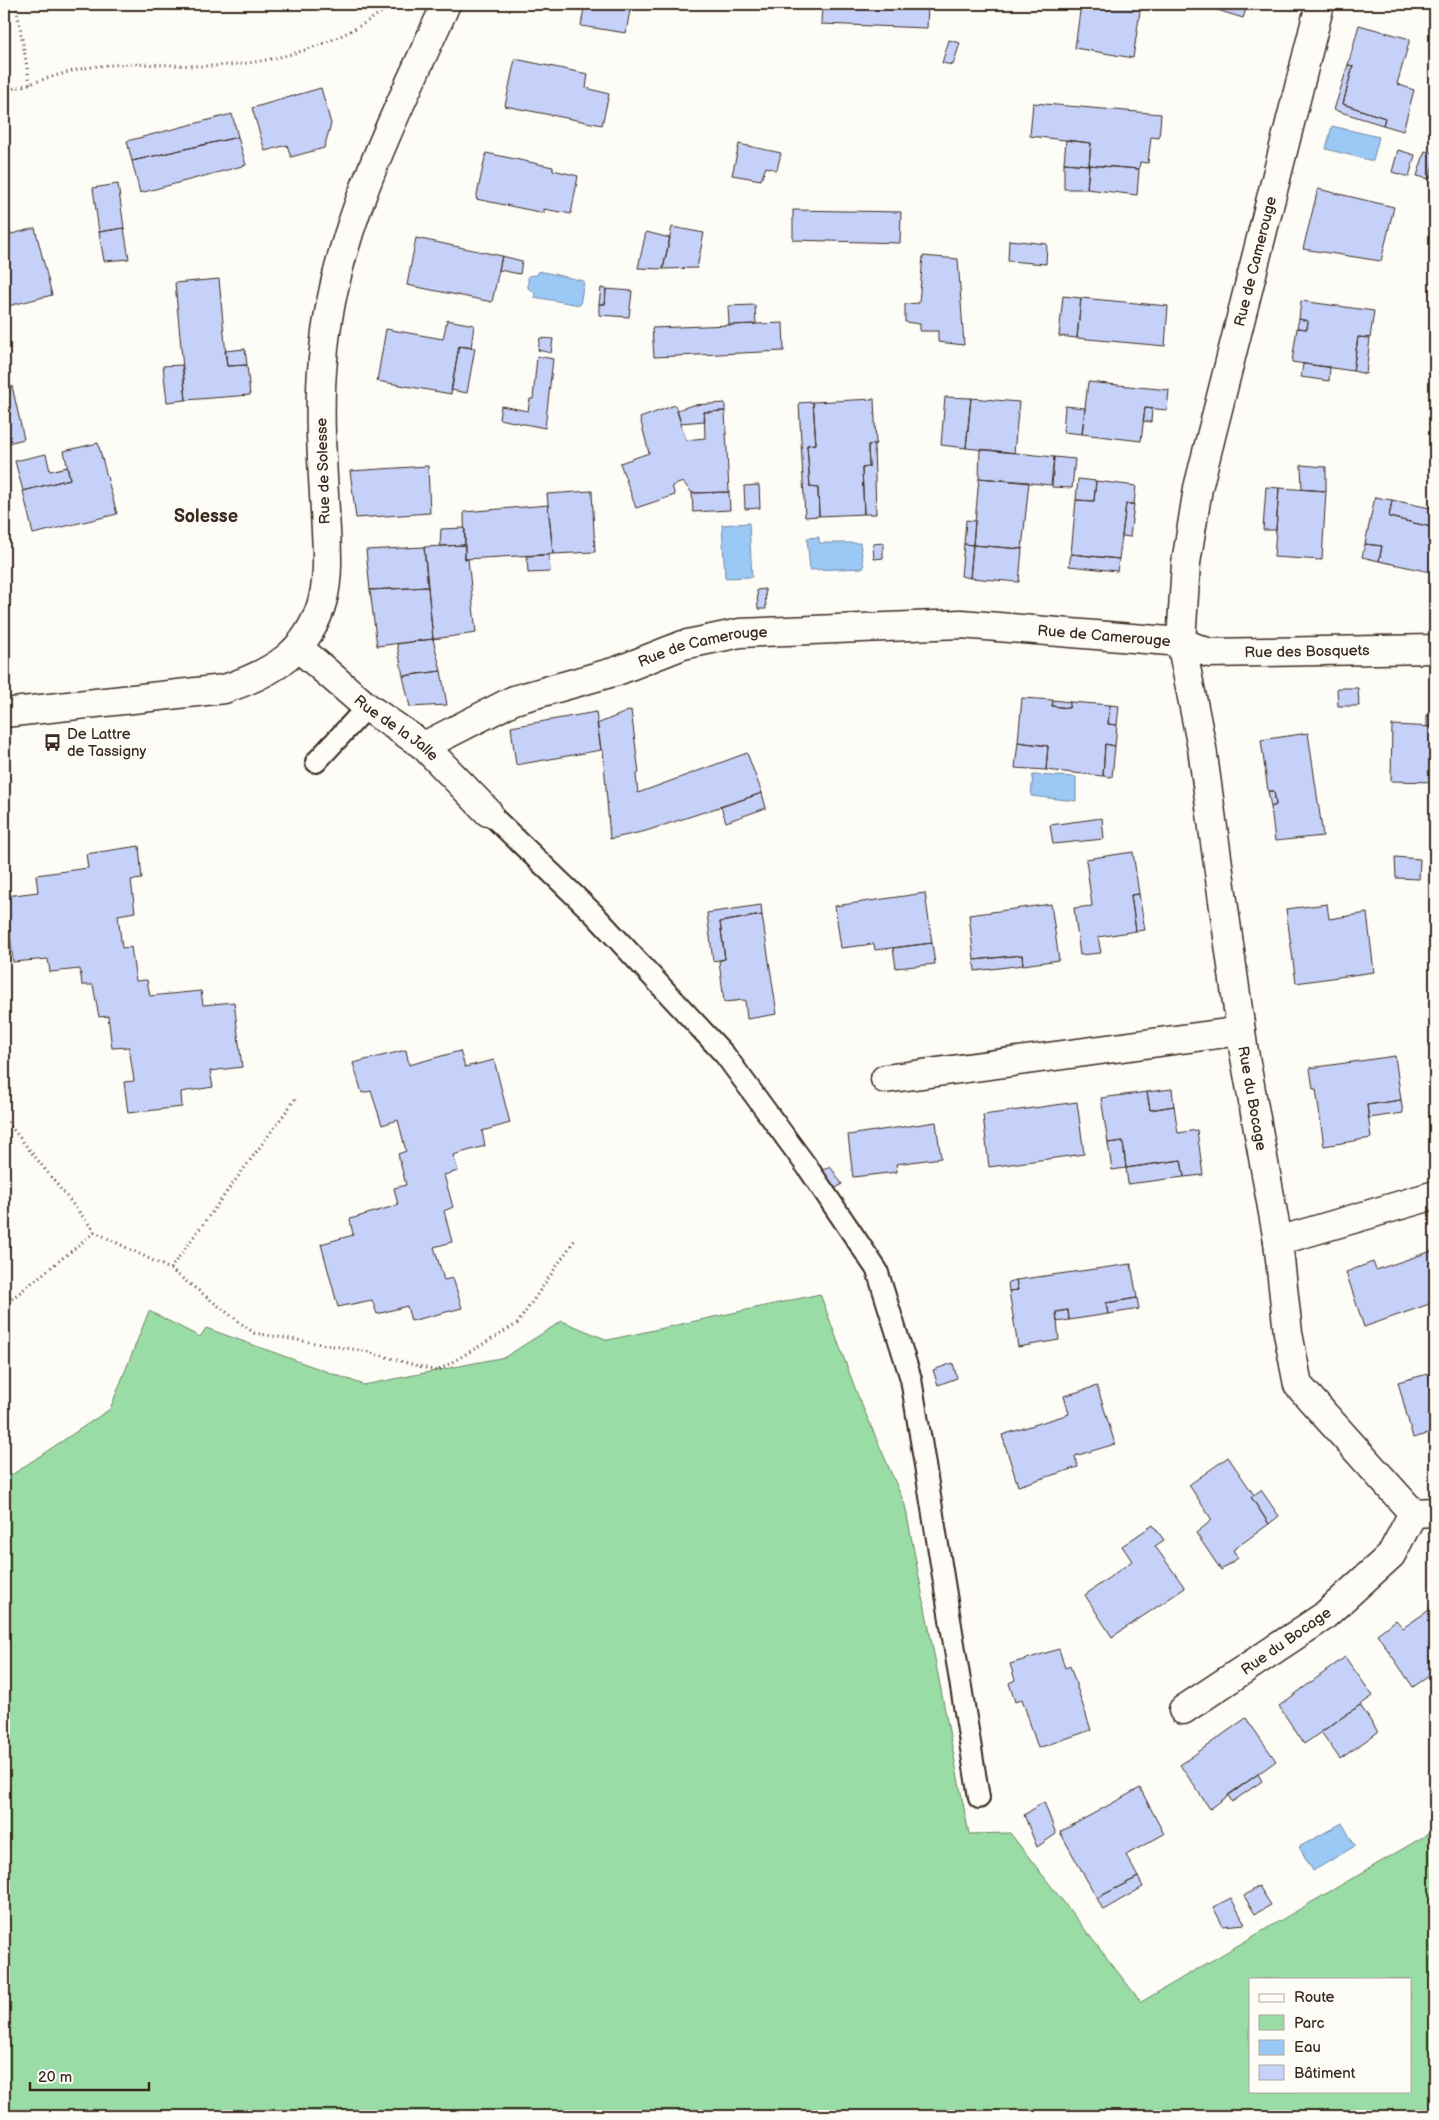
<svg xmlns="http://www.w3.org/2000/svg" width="1439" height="2120" viewBox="0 0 1439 2120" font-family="'Balsamiq Sans',sans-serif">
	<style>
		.green { fill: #9adca6; stroke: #6a8362; fill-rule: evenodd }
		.water { fill: #9bc9f6; stroke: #7589a0 }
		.building { fill: #c6d1f9; stroke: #3b2a1e }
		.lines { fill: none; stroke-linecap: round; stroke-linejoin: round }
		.service-casing { stroke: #3b2a1e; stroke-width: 24 }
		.minor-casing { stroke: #3b2a1e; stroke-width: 31 }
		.path { stroke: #3b2a1e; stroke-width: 3; stroke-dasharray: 1 4; stroke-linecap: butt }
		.service { stroke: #fdfcf7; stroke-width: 20 }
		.minor { stroke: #fdfcf7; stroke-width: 28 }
		.labels { text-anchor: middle; stroke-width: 4.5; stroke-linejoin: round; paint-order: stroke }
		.street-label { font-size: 15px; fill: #3b2a1e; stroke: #fdfcf7 }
		.poi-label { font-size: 15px; fill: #3b2a1e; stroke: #fdfcf7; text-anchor: start }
		.quarter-label { font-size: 18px; font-weight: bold; fill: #3b2a1e; stroke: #fdfcf7 }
	</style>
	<rect width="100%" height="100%" fill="#fdfcf7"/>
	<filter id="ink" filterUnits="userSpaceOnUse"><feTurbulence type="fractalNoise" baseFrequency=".02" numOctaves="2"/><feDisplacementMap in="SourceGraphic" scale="10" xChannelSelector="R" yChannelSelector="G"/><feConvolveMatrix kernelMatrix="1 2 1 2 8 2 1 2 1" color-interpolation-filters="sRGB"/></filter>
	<g filter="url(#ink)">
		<!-- green -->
		<path class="green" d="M820,1294L858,1396L905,1505L969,1834L1010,1833L1141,2002L1435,1830V2116H4V1480L110,1409L149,1311L200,1337L206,1328L364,1385L505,1357L562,1321L608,1340ZM1250,1979H1410V2091H1250Z"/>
		<!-- water -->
		<path class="water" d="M1332,126L1379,137L1373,161L1326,149Z
			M539,271L584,281L580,305L534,297L535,292L528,288V276L537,275Z
			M749,523L752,577L725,578L722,525Z
			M819,537V543H860L864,568L810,570L807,538Z
			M1033,775L1076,777V801L1031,796Z
			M1342,1823L1355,1846L1313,1871L1299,1847Z"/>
		<!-- building -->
		<path class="building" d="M565,4H631L626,33L581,26L584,8Z
			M822,4H928L927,28L821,24Z
			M1081,4H1141L1133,58L1075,48Z
			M1212,4H1248L1243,18L1211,8Z
			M1359,25L1410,39L1397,84L1414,90L1403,131L1383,125L1385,118L1343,104L1353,66L1348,65Z
			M949,40L960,43L953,65L942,63Z
			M515,59L588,74L586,88L609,94L602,125L505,106Z
			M1348,65L1353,66L1343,104L1385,118L1383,125L1334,110Z
			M321,88L331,124L324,148L291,157L287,145L265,151L252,108Z
			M1033,103L1161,114L1159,138L1151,137L1148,163L1140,162L1139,169L1089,165L1091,143L1030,136Z
			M232,114L238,137L132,161L127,141Z
			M238,137L246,165L140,193L132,161Z
			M1066,140L1091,143L1089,165L1064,163Z
			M739,144L781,153L777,170L766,167L761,180L732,175Z
			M1398,150L1415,155L1409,177L1392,172Z
			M1425,151L1435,153L1430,179L1417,176Z
			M486,153L553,167V170L578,176L571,214L544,209V213L476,199Z
			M1064,163L1089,165L1087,189H1064Z
			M1089,165L1139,169L1137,195L1087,189Z
			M118,184L124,228L99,232L93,188Z
			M1318,189L1394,207L1381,261L1303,249Z
			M793,210L901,212L900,243L793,240Z
			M672,227L704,233L697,268L663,269Z
			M35,228L52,295L4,307V236Z
			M124,228L129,259L104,261L99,232Z
			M646,232L670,238L663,269L638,268Z
			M416,238L502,256L492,302L407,285Z
			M1009,240L1047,244L1046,264L1008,261Z
			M502,256L522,261L520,274L499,270Z
			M923,256L958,259L964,345L938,342V331H920V324L905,322V304L919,303Z
			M219,279L227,366L247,365L250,395L186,400L175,283Z
			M601,288L606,289L605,304H599Z
			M606,289L632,291L629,317L599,315V304H605Z
			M1063,296L1081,298L1077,338L1059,336Z
			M1081,298L1168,306L1165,346L1077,338Z
			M1301,301L1374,311L1370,338L1358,337L1353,371L1292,362L1297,328L1307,329L1308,321L1299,319Z
			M755,305L756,324L729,325L728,306Z
			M1299,319L1308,321L1307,329L1297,328Z
			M447,320L474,325L471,348L459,346L451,394L377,381L386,329L443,339Z
			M783,323L784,351L654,357L652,328Z
			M1358,337L1370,338L1366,374L1353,371Z
			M540,338L553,339L551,353L538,350Z
			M459,346L475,348L467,393L451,390Z
			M245,349L247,365L227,366L225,351Z
			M537,356L553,359L545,428L499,419L501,406L528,411L530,399H533Z
			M1303,364L1330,367L1329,381L1301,377Z
			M182,365L186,400L167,402L163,366Z
			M1088,382L1169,390L1167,410L1145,408L1141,441L1082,434Z
			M12,386L24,439L4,444V388Z
			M945,397L971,398L966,448L941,445Z
			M971,398L1019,402L1014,453L966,448Z
			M874,399L876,444L868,445L869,467L862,468L864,514L819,516L818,488L810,487L807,445L816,444L813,402Z
			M813,402L816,444L807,445L810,487L818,488L819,516L805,517L799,403Z
			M725,403V411L704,412L705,421L681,423L677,410L693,405Z
			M675,405L686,440L705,438L704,412L725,411L729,492L692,493L683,482L672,486L675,495L636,508L620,463L649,453L640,418Z
			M1065,406L1085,408L1082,434L1063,432Z
			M1145,408L1152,409L1151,422L1143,421Z
			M98,443L117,514L33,534L23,491L70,479L64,451Z
			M874,444L876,514H864L862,468L869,467L868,445Z
			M980,449L1054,457L1051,485L979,478Z
			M46,454L50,471L67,467L70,479L23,491L15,461Z
			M1054,457L1075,459L1072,488L1052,487Z
			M1301,465L1326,467V491L1302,489Z
			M428,466L430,513L356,518L350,471Z
			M979,478L1029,482L1022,549L973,545Z
			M1078,479L1096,481L1094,501L1076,500Z
			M1096,481L1136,486L1134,504H1126L1119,559L1071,554L1076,500L1094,501Z
			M759,485L760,508L745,509L744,486Z
			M1266,487L1279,488L1276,530H1263Z
			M1279,488L1326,491L1322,560L1274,557Z
			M592,491L595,552L553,554L547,494Z
			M729,492L730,510L693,512L692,493Z
			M1375,497L1392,500L1389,517L1435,528V573L1379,561L1382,546L1365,544Z
			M1392,500L1435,509V528L1389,517Z
			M1126,504H1134L1130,537L1122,536Z
			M548,505L553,554L465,559L464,512Z
			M966,520L975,521L973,545L964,544Z
			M465,528V545L440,546L441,529Z
			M883,543V558L874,559L873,544Z
			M964,544L973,545L970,578L961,576Z
			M1365,544L1382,546L1379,561L1362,557Z
			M465,545V559H468L476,633L433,639L424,547Z
			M973,545L1022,549L1019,582L970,578Z
			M424,547L428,587L370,590L366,550Z
			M1071,554L1119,559L1117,571L1069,566Z
			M549,555L550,572L528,573L527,556Z
			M428,587L433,639L377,646L370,590Z
			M765,589L766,609H758L757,590Z
			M433,639L441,671L403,676L397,644Z
			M441,671L447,705L410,707L403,676Z
			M1337,688H1358L1359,706H1338Z
			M1022,698L1053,700L1052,706L1069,708L1070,702L1110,705L1108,724L1117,725L1115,746L1105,744L1103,776L1046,770L1048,746L1018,742Z
			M1053,700L1070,702L1069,708L1052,706Z
			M1110,705L1119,706L1117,725L1108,724Z
			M631,710L639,773L636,775L638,793L747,753L762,793L646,831L610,839L603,750H601L597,724Z
			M596,712L601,750L516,765L511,727Z
			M1427,715H1435V727H1427Z
			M1392,725L1435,727V782L1391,781Z
			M1308,733L1323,836L1275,841L1271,807L1276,805L1274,791H1268L1261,740Z
			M1018,742L1048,746L1046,770L1015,768Z
			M1105,744L1115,746L1112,777L1103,776Z
			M1268,791H1274L1276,805L1271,807Z
			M762,793L766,808L726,822L721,807Z
			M1102,818L1104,839L1053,844L1050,825Z
			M139,846L142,879L131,880L135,912L118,915L122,948L131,947L136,981L147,980L150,996L201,991L203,1005L234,1002L242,1067L210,1071L213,1087L181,1092L182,1107L128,1113L124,1082L134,1081L129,1047L112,1048L108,1016L99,1017L93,985H82L80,969L50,972L48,959L13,962L6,896L38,892L36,875L88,868L86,854Z
			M1133,852L1139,894L1131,895L1136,931L1098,937L1101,953L1080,955L1074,908L1092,906L1086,859Z
			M1395,857L1420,859L1419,879L1396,878Z
			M925,893L932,943L875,950L874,944L841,948L835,906Z
			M1139,894L1145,930L1136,931L1131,895Z
			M1051,904L1059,960L1023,965L1022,955L974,960L969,915Z
			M1327,904L1329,919L1367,913L1374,972L1296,983L1286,909Z
			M761,905L762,915L720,922L725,959L713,961L707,913Z
			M1435,913V954L1429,914Z
			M762,915L777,1014L747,1019L745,1000L724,1002L719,961L725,959L720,922Z
			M932,943L935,964L896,968L893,948Z
			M1022,955L1023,965L975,971L974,960Z
			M406,1050L409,1065L460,1051L465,1067L494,1060L510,1123L482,1131L485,1146L453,1155L458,1171L444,1175L453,1207L444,1211L452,1242L434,1247L444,1280L453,1278L462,1308L411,1321L407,1306L377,1314L372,1300L338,1307L321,1244L353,1235L350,1219L398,1205L394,1188L406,1185L398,1154L406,1151L398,1120L382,1125L371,1091L362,1093L353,1063Z
			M1395,1056L1401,1100L1367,1105L1371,1138L1324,1146L1316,1089H1313L1310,1068Z
			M1172,1089L1174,1106L1150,1110L1147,1092Z
			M1147,1092L1150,1110L1174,1106L1178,1133L1197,1130L1203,1175L1184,1177L1181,1160L1126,1168L1123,1141L1108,1143L1101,1098Z
			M1401,1100L1403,1113L1369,1118L1367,1105Z
			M1077,1102L1084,1154L989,1167L983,1115Z
			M936,1122L941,1158L896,1164L897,1172L853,1177L848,1135Z
			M1123,1141L1126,1168L1112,1170L1108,1143Z
			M1181,1160L1184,1177L1128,1184L1126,1168Z
			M830,1166L842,1184L829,1193L817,1174Z
			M1435,1250V1302L1364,1327L1346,1272L1373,1262L1376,1270Z
			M1131,1264L1137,1298L1106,1303L1108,1314L1069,1320L1068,1310L1056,1312L1059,1340L1018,1347L1009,1291L1018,1290L1016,1280Z
			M1016,1280L1018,1290L1009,1291L1008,1282Z
			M1137,1298L1139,1309L1108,1314L1106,1303Z
			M1068,1310L1069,1320L1057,1322L1056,1312Z
			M953,1363L957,1378L938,1385L933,1370Z
			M1435,1372V1432L1413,1438L1398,1382Z
			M1097,1386L1115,1444L1075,1456L1078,1467L1018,1486L1002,1435L1069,1414L1064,1396Z
			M1228,1457L1254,1495L1251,1497L1269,1524L1233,1550L1238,1558L1221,1570L1196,1533L1212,1520L1189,1485Z
			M1261,1490L1279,1516L1269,1524L1251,1497Z
			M1153,1525L1164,1540L1155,1546L1185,1588L1112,1637L1085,1595L1132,1561L1122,1546Z
			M1435,1606V1672L1413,1687L1377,1634L1396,1620L1403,1628Z
			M1059,1649L1065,1668L1070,1666L1091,1730L1038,1748L1022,1699L1015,1702L1009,1683L1015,1680L1010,1664Z
			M1345,1657L1373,1696L1304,1744L1279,1706Z
			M1360,1705L1378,1732L1340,1759L1321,1732Z
			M1246,1718L1276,1761L1210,1809L1180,1765Z
			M1258,1774L1262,1781L1232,1802L1228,1795Z
			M1140,1788L1164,1834L1126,1855L1138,1877L1097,1898L1060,1832Z
			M1044,1802L1056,1834L1037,1847L1024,1815Z
			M1138,1877L1143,1887L1103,1910L1097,1898Z
			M1259,1886L1271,1905L1255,1914L1244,1896Z
			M1231,1898L1245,1924L1223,1926L1213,1907Z"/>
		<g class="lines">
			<defs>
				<path id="service" d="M316,762L367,707
					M488,812L594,914L725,1055L808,1168L877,1270L911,1379L979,1798"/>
				<g id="minor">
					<path id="s1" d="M1181,642L1202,748L1243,1046L1278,1241L1288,1333L1298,1385L1413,1513L1391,1555L1323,1617L1183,1710"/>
					<path id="s2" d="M1181,642L1209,653L1435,649"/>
					<path id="s3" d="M299,648L367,707L424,746L488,812"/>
					<path d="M4,713L224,689C273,673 309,652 323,599C330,571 326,539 325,511C322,460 318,409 323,359C333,232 395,118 446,4"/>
					<path id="s4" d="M424,746L514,700L617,671L683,645L740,633L961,624L1181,642L1186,563L1198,488L1320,4"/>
					<path d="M885,1079L1241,1031"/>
					<path d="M1278,1241L1435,1195"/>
					<path d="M1413,1513L1435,1512"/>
				</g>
			</defs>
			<!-- service casing -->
			<use href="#service" class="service-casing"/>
			<!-- minor casing -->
			<use href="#minor" class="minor-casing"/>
			<!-- path -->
			<path class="path" d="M16,4L30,84
				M4,91C33,84 70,69 99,66C137,62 174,66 212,66C276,64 342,44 392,4
				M4,1118L95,1232L170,1269L254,1333L364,1351L437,1371L517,1324L576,1238
				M170,1269L296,1098
				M4,1305L95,1232"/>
			<!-- service -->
			<use href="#service" class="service"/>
			<!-- minor -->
			<use href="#minor" class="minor"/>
		</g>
	</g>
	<!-- icons -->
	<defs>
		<symbol id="bus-bare" viewBox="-9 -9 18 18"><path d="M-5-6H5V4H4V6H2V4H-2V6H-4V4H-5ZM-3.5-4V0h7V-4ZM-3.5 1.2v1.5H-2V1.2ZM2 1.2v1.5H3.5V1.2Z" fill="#3b2a1e" stroke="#fdfcf7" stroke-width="2.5" paint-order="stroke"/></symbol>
	</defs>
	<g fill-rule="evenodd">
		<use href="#bus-bare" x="40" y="730" width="25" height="25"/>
	</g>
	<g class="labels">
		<!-- street labels -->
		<g class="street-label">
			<text dy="5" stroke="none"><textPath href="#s4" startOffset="1168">Rue de Camerouge</textPath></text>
			<text transform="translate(323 471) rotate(-92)" y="5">Rue de Solesse</text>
			<text dy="5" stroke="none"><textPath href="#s4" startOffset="702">Rue de Camerouge</textPath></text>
			<text dy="5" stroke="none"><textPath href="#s4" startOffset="298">Rue de Camerouge</textPath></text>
			<text dy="5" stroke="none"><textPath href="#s2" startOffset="128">Rue des Bosquets</textPath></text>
			<text dy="5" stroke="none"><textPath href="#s3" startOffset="126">Rue de la Jalle</textPath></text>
			<text dy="5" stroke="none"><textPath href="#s1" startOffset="462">Rue du Bocage</textPath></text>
			<text transform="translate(1286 1641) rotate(-35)" y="5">Rue du Bocage</text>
		</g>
		<!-- poi labels -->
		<g class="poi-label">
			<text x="67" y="739">De Lattre<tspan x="67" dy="17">de Tassigny</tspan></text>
		</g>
		<!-- quarter labels -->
		<g class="quarter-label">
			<text x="206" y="522">Solesse</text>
		</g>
	</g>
	<!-- margin -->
	<rect width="1439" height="2120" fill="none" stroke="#fdfcf7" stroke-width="20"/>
	<rect x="10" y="10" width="1419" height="2100" fill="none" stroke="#3b2a1e" stroke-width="2" filter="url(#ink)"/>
	<!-- legend -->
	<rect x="1249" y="1978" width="162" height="115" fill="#fdfcf7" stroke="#afa8a0"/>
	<rect x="1259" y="1994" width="25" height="8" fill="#fdfcf7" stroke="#afa8a0"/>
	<text x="1294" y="2002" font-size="15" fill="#3b2a1e">Route</text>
	<rect x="1259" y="2015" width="25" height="15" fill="#9adca6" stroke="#afa8a0"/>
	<text x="1294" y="2028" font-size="15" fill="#3b2a1e">Parc</text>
	<rect x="1259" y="2040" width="25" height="15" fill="#9bc9f6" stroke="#afa8a0"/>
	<text x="1294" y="2052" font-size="15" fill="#3b2a1e">Eau</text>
	<rect x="1259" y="2065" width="25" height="15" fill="#c6d1f9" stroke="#afa8a0"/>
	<text x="1294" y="2078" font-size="15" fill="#3b2a1e">Bâtiment</text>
	<!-- scale -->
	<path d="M30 2082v8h119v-8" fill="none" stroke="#3b2a1e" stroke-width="2.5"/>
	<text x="38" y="2082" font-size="15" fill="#3b2a1e" stroke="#fdfcf7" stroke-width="4" paint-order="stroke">20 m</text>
</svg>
